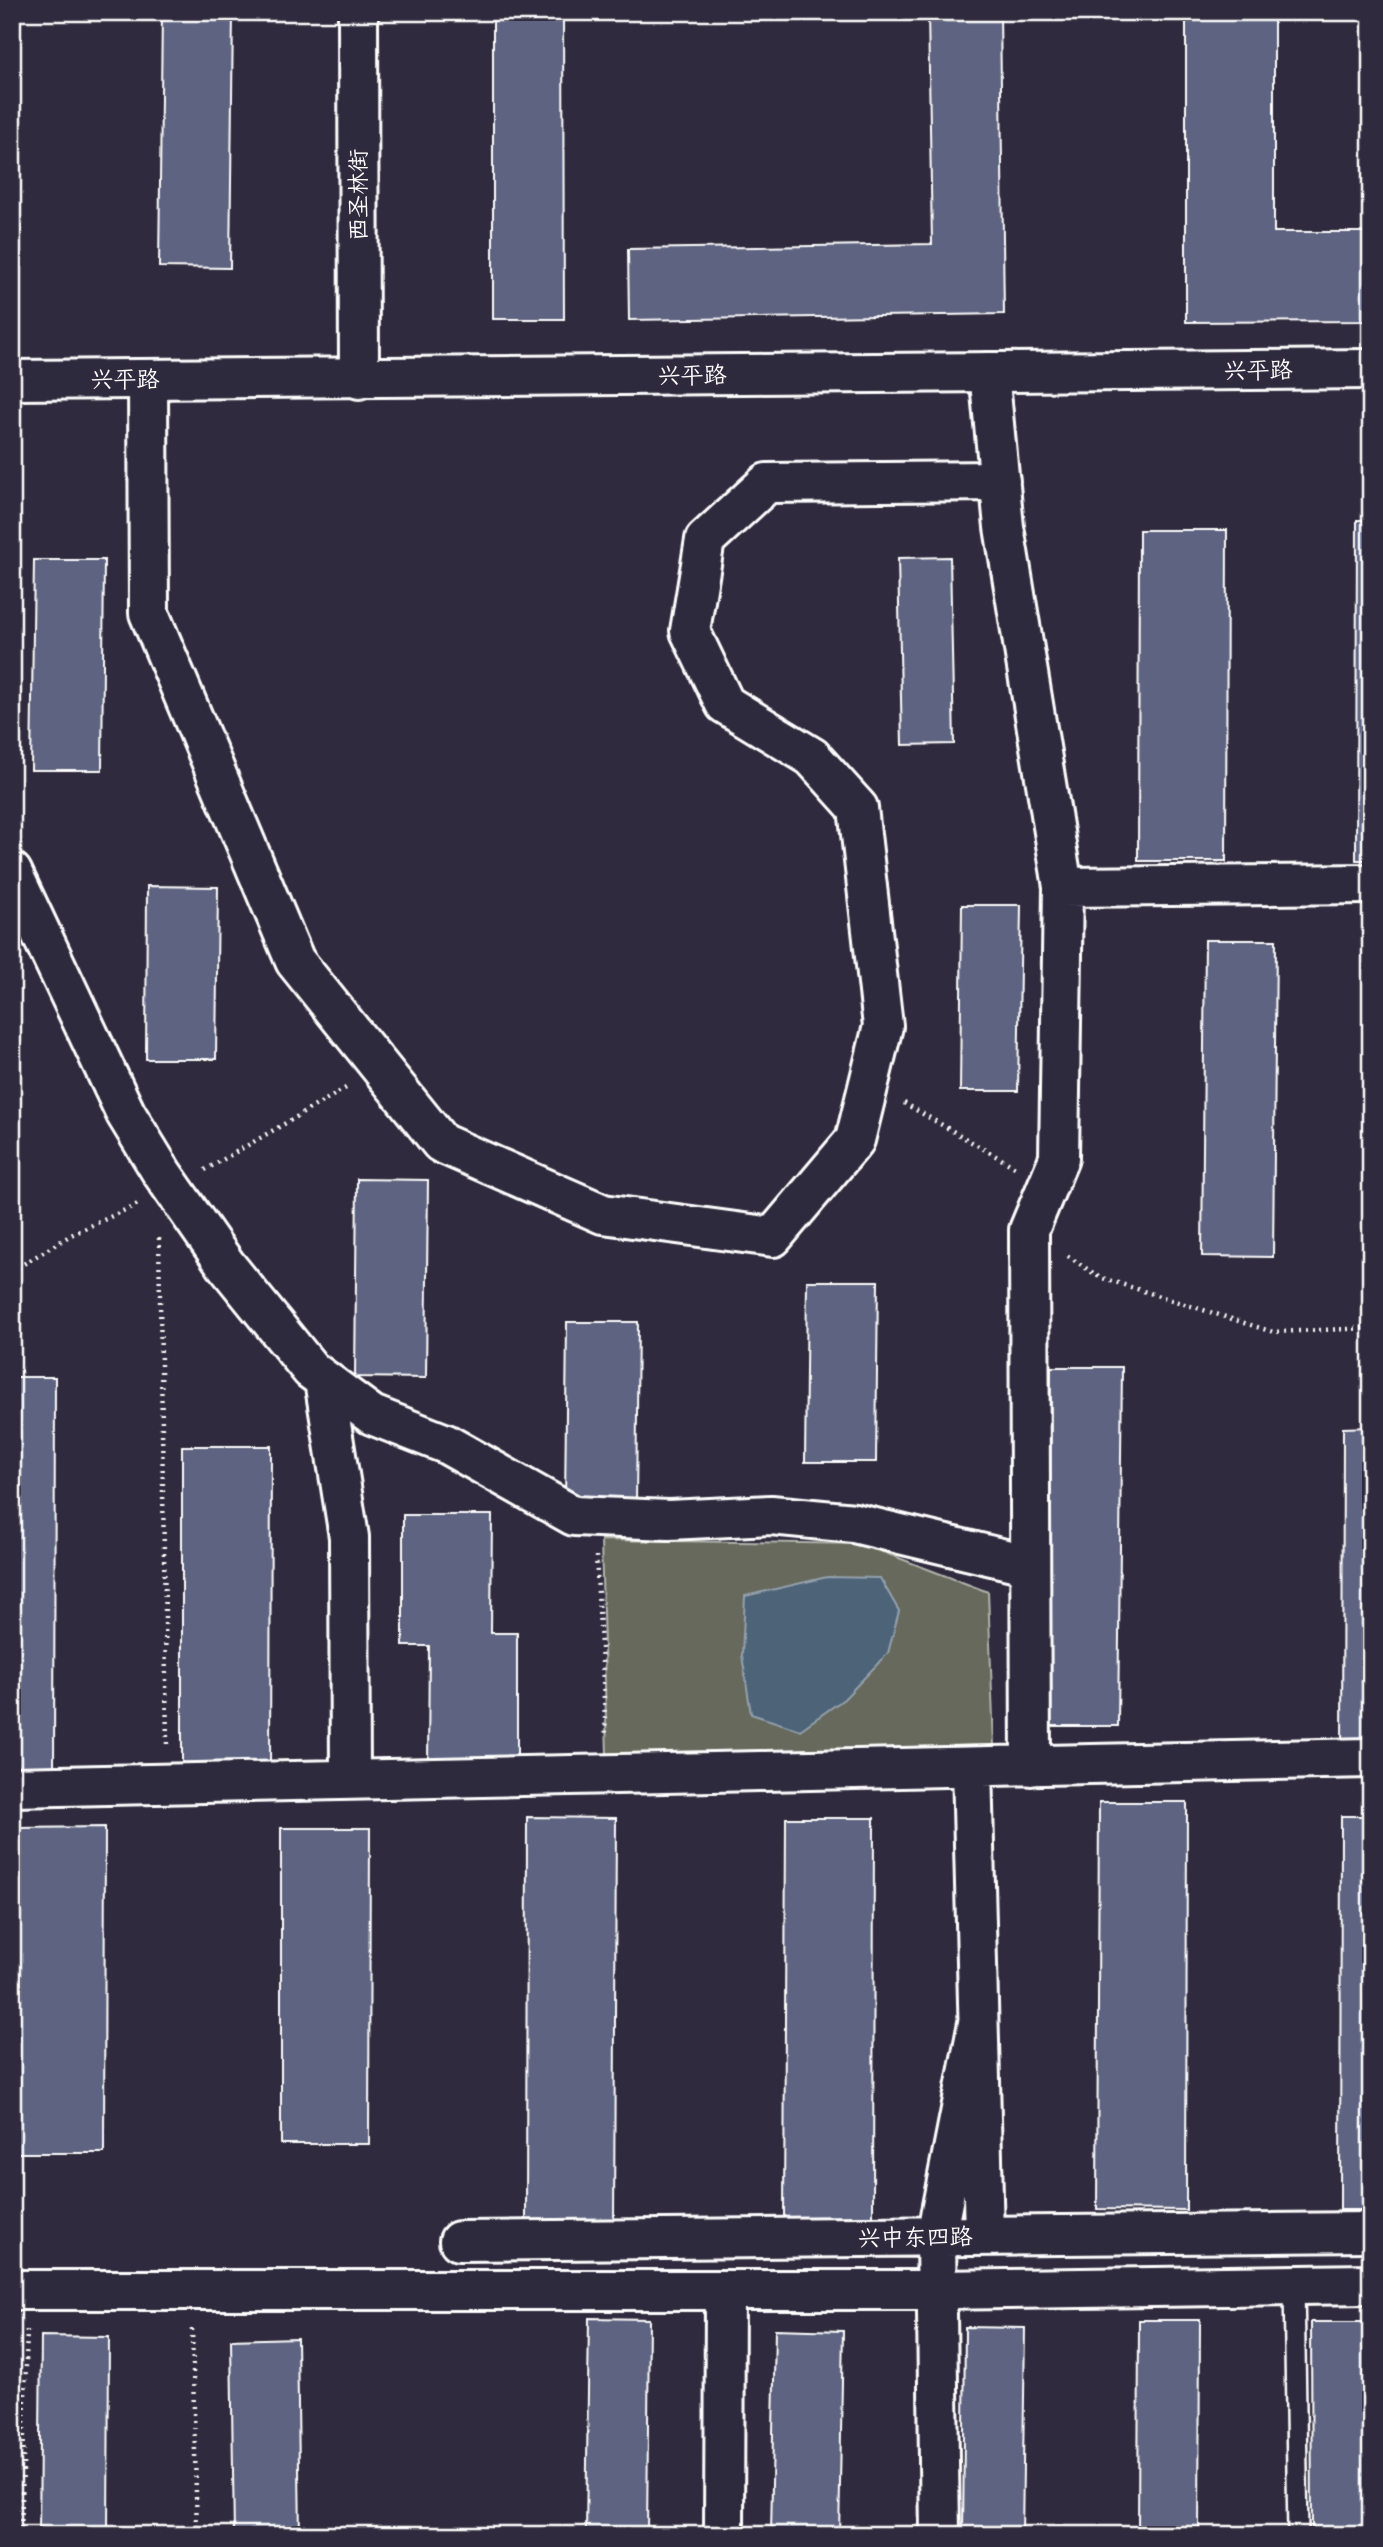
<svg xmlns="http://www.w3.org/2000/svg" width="1383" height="2547" viewBox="0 0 1383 2547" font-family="Pangolin,'LXGW WenKai TC',sans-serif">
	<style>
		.green { fill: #66695b; stroke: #b2b4ad; stroke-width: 2 }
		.water { fill: #4d6378; stroke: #94a1ae; stroke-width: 2 }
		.building { fill: #5d6380; stroke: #fff; stroke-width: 2 }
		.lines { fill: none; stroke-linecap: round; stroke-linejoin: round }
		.service-casing { stroke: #fff; stroke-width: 24 }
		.minor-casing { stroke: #fff; stroke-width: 44 }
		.tertiary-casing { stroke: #fff; stroke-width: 44 }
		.path { stroke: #fff; stroke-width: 4.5; stroke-dasharray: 2 5; stroke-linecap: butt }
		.service { stroke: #2f2a3d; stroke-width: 19 }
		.minor { stroke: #2f2a3d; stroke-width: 38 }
		.tertiary { stroke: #2f2a3d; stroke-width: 38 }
		.labels { text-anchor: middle; stroke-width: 7; stroke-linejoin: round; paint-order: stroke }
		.street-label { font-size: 23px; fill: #fff; stroke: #2f2a3d }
	</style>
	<rect width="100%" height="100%" fill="#2f2a3d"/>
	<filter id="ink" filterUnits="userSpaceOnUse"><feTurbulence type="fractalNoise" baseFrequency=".0143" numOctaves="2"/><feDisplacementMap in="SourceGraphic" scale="14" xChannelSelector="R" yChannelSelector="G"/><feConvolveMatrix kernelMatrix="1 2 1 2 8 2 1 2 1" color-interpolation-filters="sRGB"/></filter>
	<g filter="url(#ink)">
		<!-- green -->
		<path class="green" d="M601,1540L862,1544L988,1592L994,1745L607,1756Z"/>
		<!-- water -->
		<path class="water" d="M827,1577L880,1578L899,1611L888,1653L844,1699L800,1730L751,1714L742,1655L745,1596Z"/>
		<!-- building -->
		<path class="building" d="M162,12H233L230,268L159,267Z
			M493,12H563L564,319H493Z
			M928,12H1000L1004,314L629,320L628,249L932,244Z
			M1186,12H1274V232H1371V321L1186,322Z
			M1357,520H1371V860H1356Z
			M1139,530H1227L1226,861H1138Z
			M950,557L954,744L902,745L898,558Z
			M34,560H104L102,770H31Z
			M147,886L218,887L216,1059H146Z
			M962,905H1021L1018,1091H960Z
			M1205,940H1276L1273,1257L1202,1256Z
			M357,1179L428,1180L426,1378L355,1377Z
			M807,1281H878L876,1462H805Z
			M567,1322H638L636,1504L565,1503Z
			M1051,1367H1122L1118,1726H1048Z
			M12,1377H55L54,1778H12Z
			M1371,1427V1761H1342L1343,1428Z
			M182,1446H271L270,1777H182Z
			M403,1515H492L491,1633H517V1764H428L429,1646H403Z
			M1099,1802H1187L1186,2210L1097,2209Z
			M1341,1816H1371V2210H1340Z
			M527,1817L616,1818L614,2224L526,2225Z
			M786,1818H874L873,2220H784Z
			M105,1827L104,2153H15L16,1828Z
			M281,1828H370L369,2144H281Z
			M589,2318L649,2319L647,2535H586Z
			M1139,2320H1200L1199,2535H1138Z
			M1311,2322H1371V2535H1312Z
			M965,2327L1025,2328L1022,2535H963Z
			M775,2329L843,2331L839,2535H771Z
			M41,2336L109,2337L108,2535H39Z
			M297,2338L300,2535H234L231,2340Z"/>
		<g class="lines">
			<defs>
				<path id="service" d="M1294,2285L1298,2535"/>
				<path id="minor" d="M989,372L1004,527L1063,887L1059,1158L1029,1230L1031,1766
					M148,379L149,613L295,961L441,1143L603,1214L773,1237L855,1140L883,1026L858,808L812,757L725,704L690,631L705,540L767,483L1000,481
					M12,872L126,1114L162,1173L226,1265L311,1370L372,1415L446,1444L574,1516L669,1520L771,1515L854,1523L1030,1565
					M1063,887L1371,884
					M324,1380L349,1537L350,1780
					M972,1767L984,2236
					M12,1787L1371,1758
					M459,2241L1371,2232
					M12,2290H936L1371,2284
					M724,2535L725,2290
					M940,2535L936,2237L978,2023"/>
				<path id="tertiary" d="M358,12L359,379
					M12,380L1371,369"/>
			</defs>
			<!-- service casing -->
			<use href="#service" class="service-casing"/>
			<!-- minor casing -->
			<use href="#minor" class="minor-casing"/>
			<!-- tertiary casing -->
			<use href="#tertiary" class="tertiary-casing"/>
			<!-- path -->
			<path class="path" d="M904,1103L1015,1167
				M205,1170L346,1088
				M159,1238L167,1744
				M1068,1256L1099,1277L1273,1332L1371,1328
				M12,1271L71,1235L138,1204
				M596,1556L606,1736
				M192,2329L197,2535
				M21,2535L27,2329"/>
			<!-- service -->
			<use href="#service" class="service"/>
			<!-- minor -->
			<use href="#minor" class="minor"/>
			<!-- tertiary -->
			<use href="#tertiary" class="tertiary"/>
		</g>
	</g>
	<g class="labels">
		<!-- street labels -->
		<g class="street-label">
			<text transform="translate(358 195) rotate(-90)" y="8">西圣林街</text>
			<text transform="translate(1258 370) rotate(-1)" y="8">兴平路</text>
			<text transform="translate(692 375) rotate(-1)" y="8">兴平路</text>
			<text x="125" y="387">兴平路</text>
			<text transform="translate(915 2237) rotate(-1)" y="8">兴中东四路</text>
		</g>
	</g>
	<!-- margin -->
	<rect width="1383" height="2547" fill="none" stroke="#2f2a3d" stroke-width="42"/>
	<rect x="21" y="21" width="1341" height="2505" fill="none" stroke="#fff" stroke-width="2.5" filter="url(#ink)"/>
</svg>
